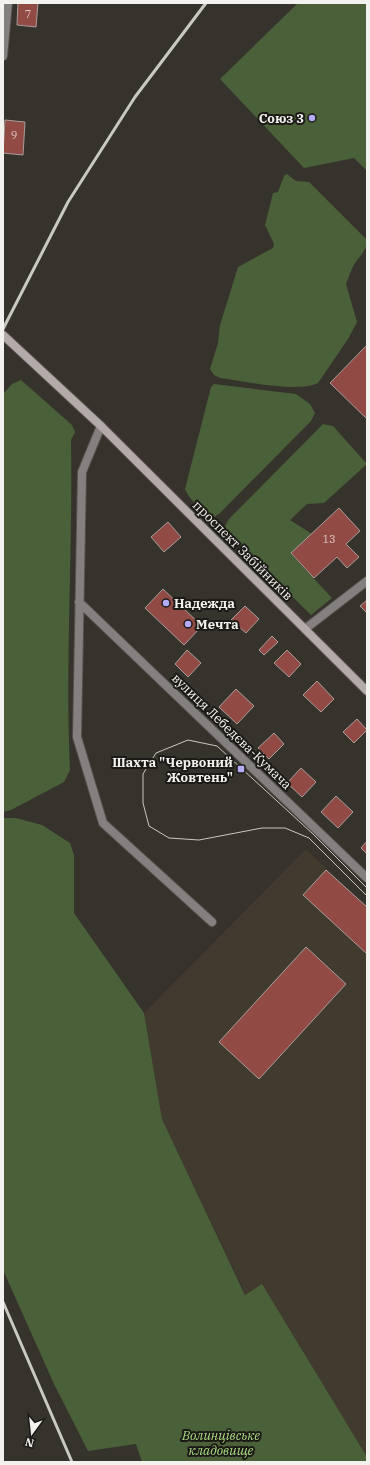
<svg xmlns="http://www.w3.org/2000/svg" width="370" height="1465" viewBox="0 0 370 1465" font-family="'IBM Plex Serif',serif">
	<style>
		.built { fill: #413a2e }
		.green { fill: #4a6039 }
		.building { fill: #924a44; stroke: #a89e9c }
		.lines { fill: none; stroke-linecap: round; stroke-linejoin: round }
		.minor-casing { stroke: #54514b; stroke-width: 10 }
		.secondary-casing { stroke: #54514b; stroke-width: 10 }
		.minor { stroke: #84807f; stroke-width: 8 }
		.secondary { stroke: #b3abaa; stroke-width: 8 }
		.tram { stroke: #cac8c3; stroke-width: 1 }
		.rail { stroke: #cac8c3; stroke-width: 3 }
		.poi-dot { fill: #b4acf9; stroke: #1c1a17; stroke-width: 1.5 }
		.labels { text-anchor: middle; stroke-width: 4; stroke-linejoin: round; paint-order: stroke }
		.number-label { font-size: 11px; fill: #dcc8c4 }
		.poi-label { font-size: 13px; font-weight: bold; fill: #f4f2ee; stroke: #1c1a17; text-anchor: end }
		.street-label { font-size: 13px; fill: #f4f2ee; stroke: #1c1a17 }
		.park-label { font-size: 13px; font-style: italic; fill: #a9db82; stroke: #1c1a17 }
	</style>
	<rect width="100%" height="100%" fill="#36322c"/>
	<!-- built -->
	<path class="built" d="M306,849L367,907V1457L262,1285L246,1295L162,1119L144,1013Z"/>
	<!-- green -->
	<path class="green" d="M298,3H367V171L354,158L304,168L220,79Z
		M287,174L296,181L309,182L367,240C367,250 360,256 355,263C351,269 349,277 346,284L357,322L348,339L318,383C298,393 244,381 220,378L214,375L210,369L218,343L220,325L238,267L273,248L274,244L265,225L273,193L278,192L284,176Z
		M21,380L72,425L75,432L71,440C73,550 65,660 70,770L64,782L11,810L3,812V394L12,384Z
		M214,384L296,394L310,404L315,413L311,421L220,513L214,517C203,512 190,501 185,489L211,387Z
		M323,424L333,426L367,464L324,503L307,504L290,520L312,534L291,554L332,598L311,615L226,532L225,526L229,519Z
		M3,818H16L42,825L70,843L74,855V913L144,1013L162,1119L245,1295L262,1284L367,1457V1462H142L136,1444L88,1451L54,1384L3,1270Z"/>
	<!-- building -->
	<path class="building" d="M18,3H38L36,27L17,25Z
		M5,120L25,122L23,155L3,153Z
		M367,345V419L330,383Z
		M339,508L360,531L346,544L359,557L347,568L337,557L314,578L291,553Z
		M168,522L181,537L164,552L151,537Z
		M163,589L202,626L184,645L145,608Z
		M367,600V613L360,606Z
		M245,606L259,619L246,633L231,620Z
		M272,636L278,642L264,655L259,650Z
		M187,650L201,663L188,677L175,664Z
		M287,650L301,664L289,677L274,663Z
		M317,681L334,699L321,712L303,695Z
		M236,689L254,706L237,724L219,707Z
		M357,719L367,730L354,743L343,732Z
		M274,733L284,744L269,759L258,748Z
		M301,768L316,782L302,797L287,783Z
		M336,796L353,812L338,828L321,812Z
		M367,841V854L361,848Z
		M326,870L367,907V954L303,895Z
		M306,947L346,984L259,1079L219,1042Z"/>
	<g class="lines">
		<defs>
			<path id="minor" d="M3,56L8,3
				M101,426L82,472L77,737L103,823L212,922
				M79,602L367,878
				M305,629L367,581"/>
			<path id="secondary" d="M3,335L101,426L367,691"/>
		</defs>
		<!-- minor casing -->
		<use href="#minor" class="minor-casing"/>
		<!-- secondary casing -->
		<use href="#secondary" class="secondary-casing"/>
		<!-- minor -->
		<use href="#minor" class="minor"/>
		<!-- secondary -->
		<use href="#secondary" class="secondary"/>
		<!-- tram -->
		<path class="tram" d="M367,888L313,834L217,746L188,740L156,753L143,774V803L149,826L169,838L199,840L262,828H285L309,838L367,896"/>
		<!-- rail -->
		<path class="rail" d="M3,329L68,202L135,97L206,3
			M3,1302L72,1462"/>
	</g>
	<!-- markers -->
	<g class="poi-dot">
		<circle cx="312" cy="118" r="4"/>
		<circle cx="166" cy="603" r="4"/>
		<circle cx="188" cy="624" r="4"/>
		<rect x="237" y="765" width="8" height="8" rx="2"/>
	</g>
	<g class="labels">
		<!-- number labels -->
		<g class="number-label">
			<text x="28" y="18">7</text>
			<text x="14" y="139">9</text>
			<text x="329" y="543">13</text>
		</g>
		<!-- poi labels -->
		<g class="poi-label">
			<text x="304" y="123">Союз 3</text>
			<text x="174" y="608" text-anchor="start">Надежда</text>
			<text x="196" y="629" text-anchor="start">Мечта</text>
			<text x="233" y="767">Шахта "Червоний<tspan x="233" dy="15">Жовтень"</tspan></text>
		</g>
		<!-- street labels -->
		<g class="street-label">
			<text transform="translate(243 550) rotate(45)" y="5">проспект Забійників</text>
			<text transform="translate(232 731) rotate(44)" y="5">вулиця Лебедєва-Кумача</text>
		</g>
		<!-- park labels -->
		<g class="park-label">
			<text x="221" y="1440">Волинцівське<tspan x="221" dy="15">кладовище</tspan></text>
		</g>
	</g>
	<!-- border -->
	<rect width="370" height="1465" fill="none" stroke="#f4f2ee" stroke-width="8"/>
	<!-- north arrow -->
	<g transform="translate(32 1433) rotate(195)" stroke="#1c1a17" stroke-width="3" paint-order="stroke">
	<path d="M0-3L7 15L0 10L-7 15Z" fill="#f4f2ee"/>
	<text y="-6" font-size="11" font-weight="bold" text-anchor="middle" fill="#f4f2ee">N</text>
	</g>
</svg>
